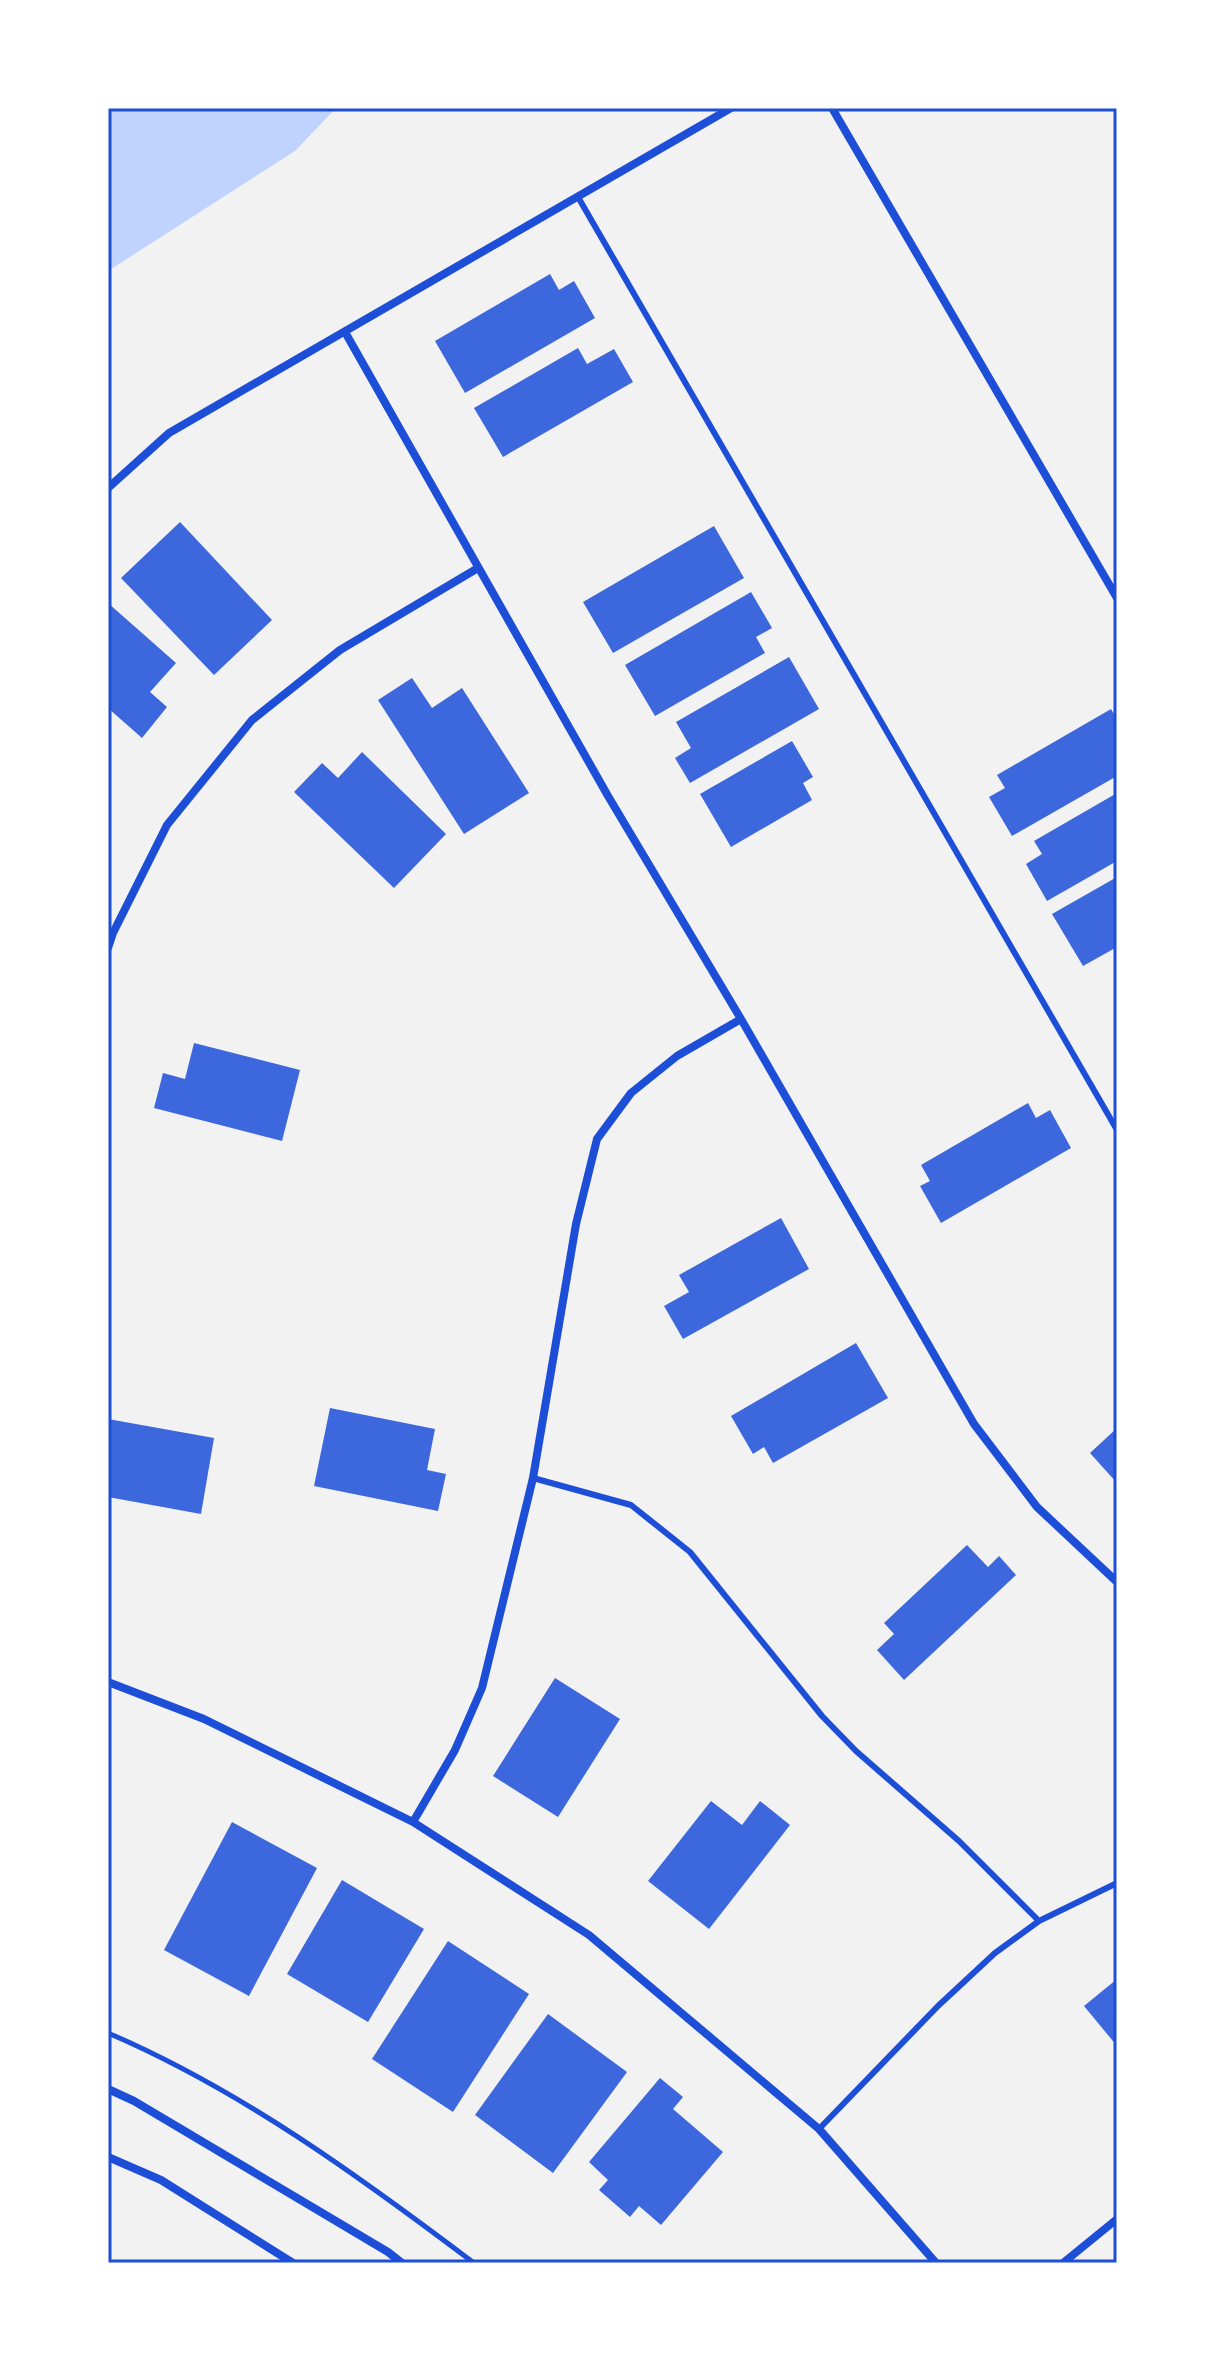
<svg xmlns="http://www.w3.org/2000/svg" width="1225" height="2371" viewBox="0 0 1225 2371" font-family="Rubik,sans-serif">
	<style>
		.water { fill: #bfd3fe }
		.building { fill: #3d67dc }
		.lines { fill: none; stroke-linecap: round; stroke-linejoin: round }
		.path { stroke: #1d4ed8; stroke-width: 5 }
		.service { stroke: #1d4ed8; stroke-width: 6 }
		.minor { stroke: #1d4ed8; stroke-width: 8 }
		.neatline { fill: none; stroke: #1d4ed8; stroke-width: 3 }
	</style>
	<rect width="100%" height="100%" fill="#f2f2f2"/>
	<!-- water -->
	<path class="water" d="M108,108H336L295,151L108,271Z"/>
	<!-- building -->
	<path class="building" d="M550,274L559,290L574,281L595,318L465,393L435,341Z
		M578,348L587,364L614,349L633,382L503,457L474,408Z
		M180,522L272,620L214,675L121,578Z
		M714,526L744,578L613,653L583,602Z
		M751,592L772,628L756,637L765,653L655,716L625,665Z
		M108,603L176,663L150,692L167,707L142,738L108,708Z
		M789,657L819,709L690,783L675,758L691,748L676,722Z
		M412,678L432,708L462,688L529,793L464,834L378,700Z
		M1111,709L1117,719V776L1012,836L989,797L1005,788L997,775Z
		M792,741L813,777L803,783L812,800L731,847L700,794Z
		M362,752L446,834L394,888L294,792L322,763L338,778Z
		M1117,793V861L1047,901L1026,864L1042,854L1034,841Z
		M1117,877V947L1083,966L1052,914Z
		M194,1043L300,1070L282,1141L154,1108L163,1073L185,1079Z
		M1028,1103L1036,1118L1050,1110L1071,1148L941,1223L920,1186L930,1181L921,1165Z
		M781,1218L809,1269L683,1339L664,1306L689,1292L679,1275Z
		M856,1343L888,1398L773,1463L764,1447L753,1454L731,1416Z
		M330,1408L435,1429L427,1470L446,1474L438,1511L314,1486Z
		M108,1419L214,1438L201,1514L108,1497Z
		M1117,1428V1483L1090,1453Z
		M967,1545L988,1567L999,1556L1016,1575L904,1680L877,1650L894,1634L884,1623Z
		M555,1678L620,1719L558,1817L493,1776Z
		M711,1801L742,1825L760,1801L790,1825L709,1929L648,1881Z
		M232,1822L317,1868L249,1996L164,1950Z
		M342,1880L424,1929L368,2022L287,1974Z
		M448,1941L529,1994L453,2112L372,2059Z
		M1117,1979V2046L1084,2006Z
		M548,2014L627,2072L553,2173L475,2115Z
		M660,2078L683,2097L673,2109L723,2152L661,2225L639,2206L630,2217L599,2190L608,2180L589,2162Z"/>
	<g class="lines">
		<!-- path -->
		<path class="path" d="M108,2033C241,2090 360,2177 474,2263"/>
		<!-- service -->
		<path class="service" d="M578,197L1117,1130
			M533,1478L631,1505L690,1552L822,1716L856,1751L959,1841L1039,1921
			M819,2129L938,2006L995,1953L1039,1921L1117,1883"/>
		<!-- minor -->
		<path class="minor" d="M832,108L1117,598
			M345,332L608,796L741,1019L974,1424L1037,1507L1117,1582
			M108,488L169,433L731,108
			M108,948L113,933L167,825L252,720L340,650L478,568
			M108,1682L204,1719L413,1822L589,1935L819,2129L936,2263
			M413,1822L455,1750L482,1688L533,1478L576,1224L597,1139L631,1093L677,1056L741,1019
			M108,2089L134,2101L388,2252L402,2263
			M108,2157L161,2180L293,2263
			M1063,2263L1117,2219"/>
	</g>
	<!-- border -->
	<rect width="1225" height="2371" fill="none" stroke="#ffffff" stroke-width="220"/>
	<rect x="110" y="110" width="1005" height="2151" class="neatline"/>
</svg>
